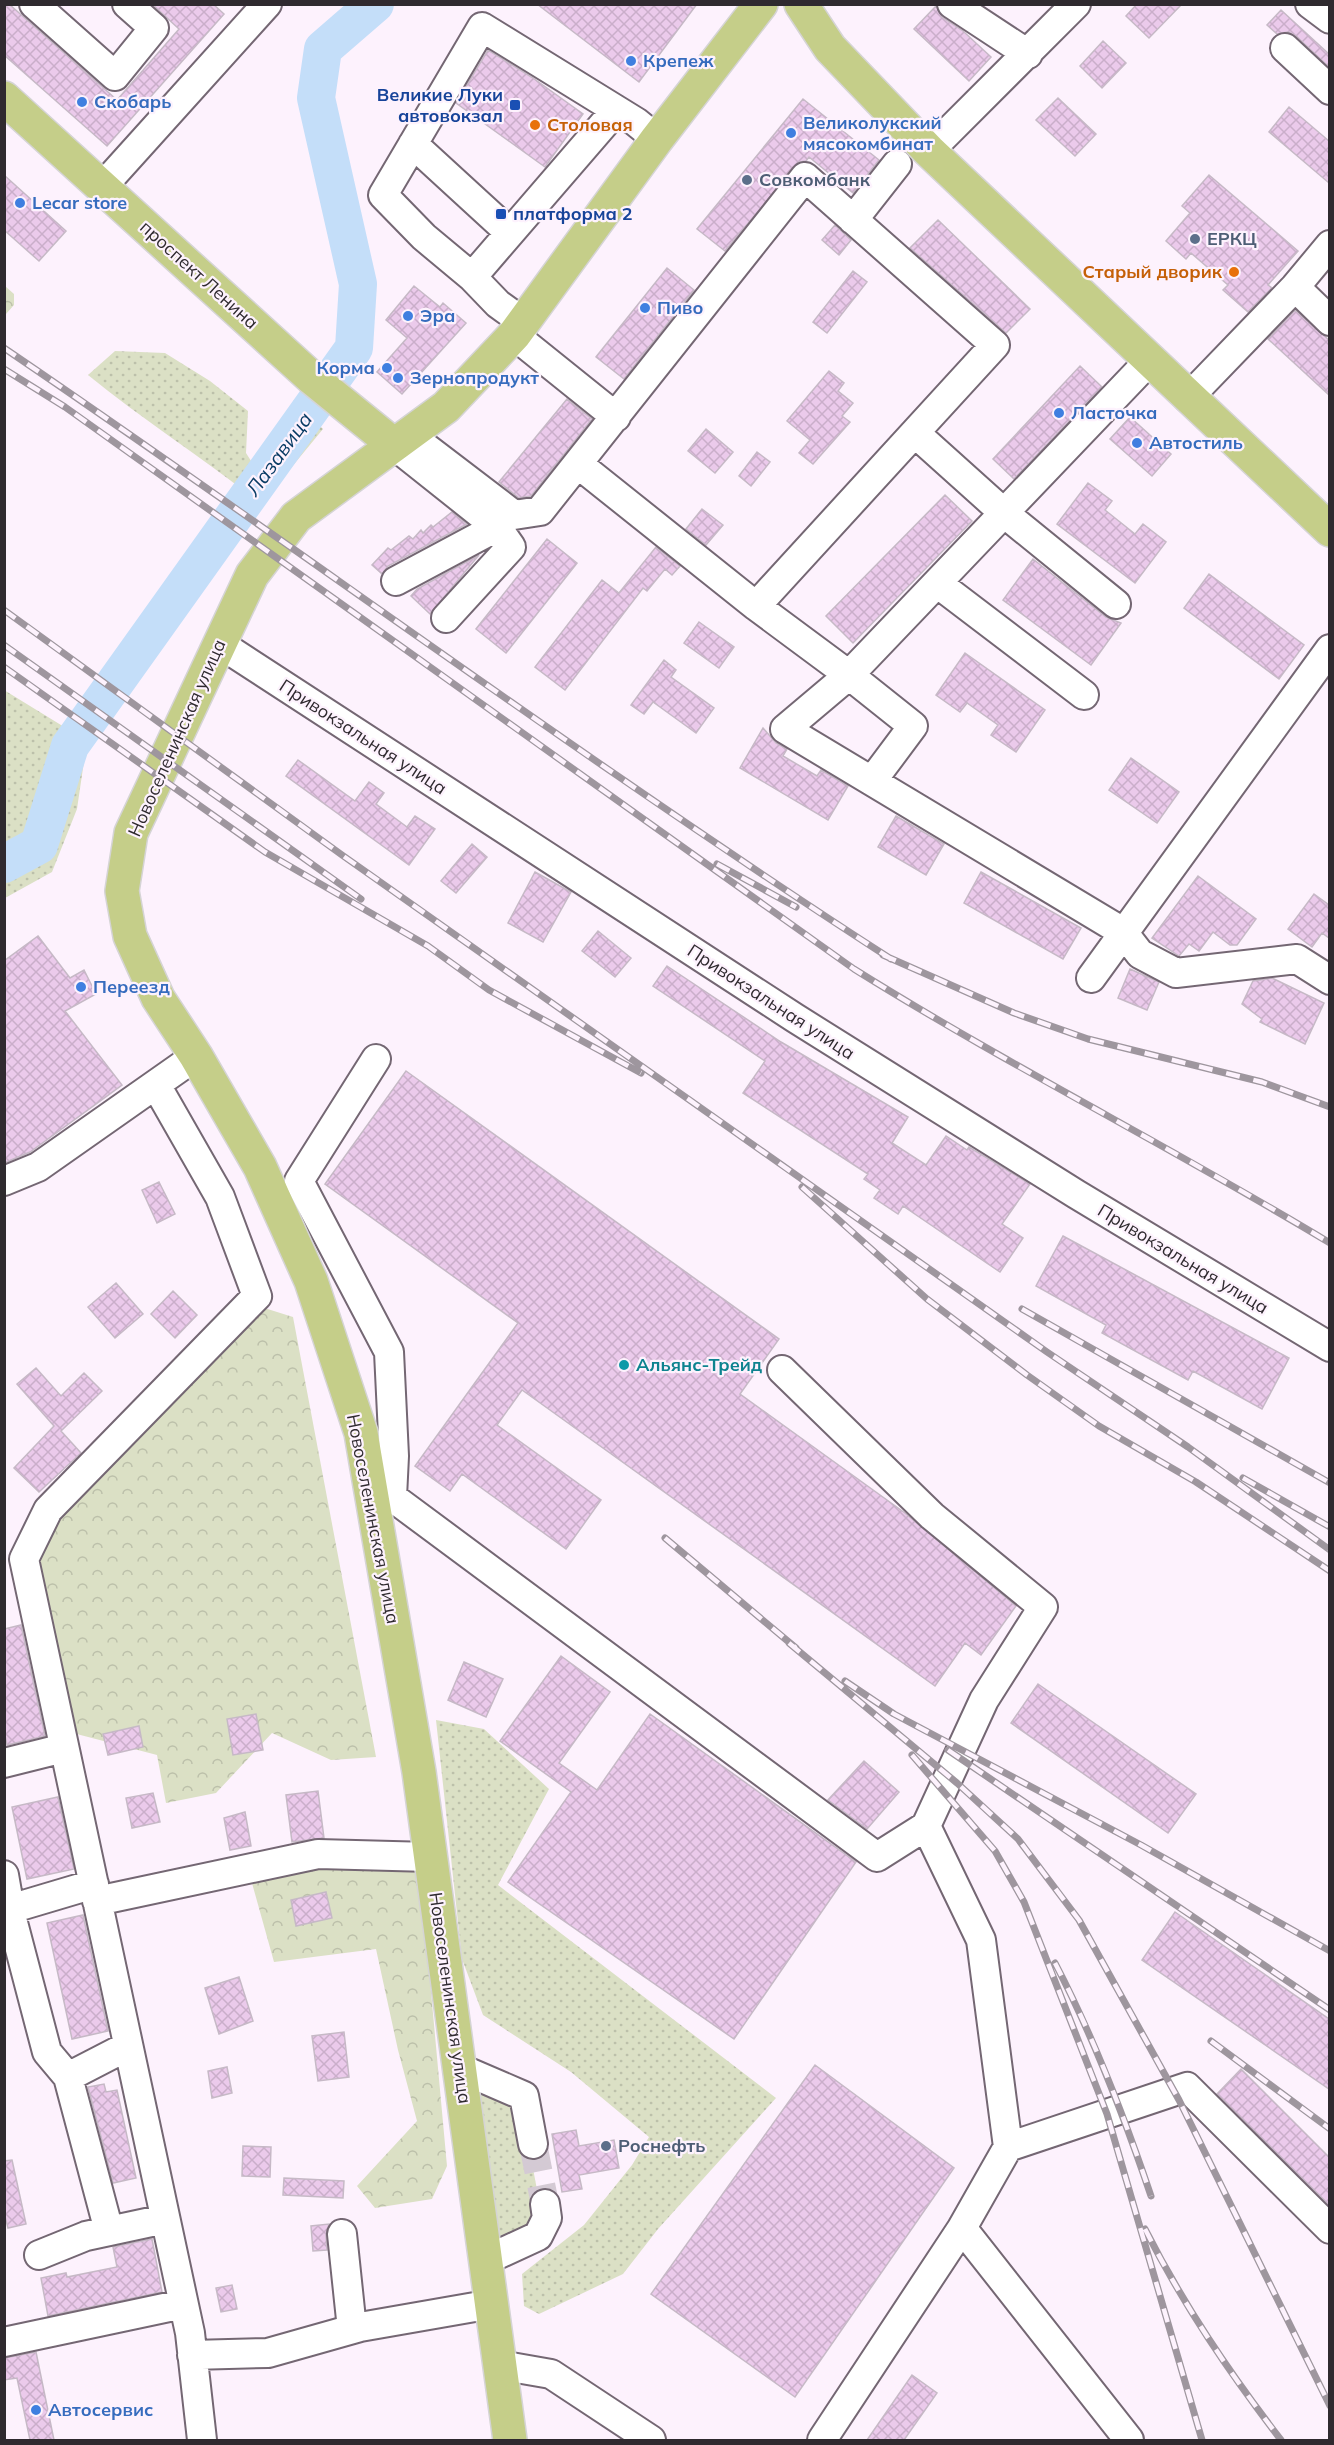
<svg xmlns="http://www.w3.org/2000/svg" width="1334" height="2445" viewBox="0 0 1334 2445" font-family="Mulish,sans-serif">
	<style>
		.grass { fill: url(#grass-dots) }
		.forest { fill: url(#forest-crowns) }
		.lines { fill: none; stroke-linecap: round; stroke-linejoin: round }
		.river { stroke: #c4def9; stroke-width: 38 }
		.building { fill: url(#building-cross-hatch); stroke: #c6b9c6; stroke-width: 1.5 }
		.minor-tunnel { stroke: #d4cad4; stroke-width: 28; stroke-dasharray: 28 14; stroke-linecap: butt }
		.minor-casing { stroke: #746773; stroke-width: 32 }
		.major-casing { stroke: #d5d4d5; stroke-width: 36 }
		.minor { stroke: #fff; stroke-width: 28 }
		.major { stroke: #c5ce89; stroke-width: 33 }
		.rail-casing { stroke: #9e969e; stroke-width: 7 }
		.rail { stroke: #fdf2fd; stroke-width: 4.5; stroke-dasharray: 14; stroke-linecap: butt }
		.shop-dot { fill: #3f7fe0; stroke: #fdf2fd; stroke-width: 2 }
		.transit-dot { fill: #1a4fb4; stroke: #fdf2fd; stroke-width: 2 }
		.food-dot { fill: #e8710a; stroke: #fdf2fd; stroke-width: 2 }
		.service-dot { fill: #5c6f8a; stroke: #fdf2fd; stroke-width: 2 }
		.culture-dot { fill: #0f9aa8; stroke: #fdf2fd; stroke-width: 2 }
		.labels { text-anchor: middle; stroke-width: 4.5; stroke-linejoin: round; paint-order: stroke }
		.shop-label { font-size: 18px; font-weight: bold; fill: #366cbe; stroke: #fdf2fd; text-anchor: start }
		.transit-label { font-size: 18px; font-weight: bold; fill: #164399; stroke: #fdf2fd; text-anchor: end }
		.food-label { font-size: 18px; font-weight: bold; fill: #c56008; stroke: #fdf2fd; text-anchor: start }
		.service-label { font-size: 18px; font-weight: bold; fill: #4e5e75; stroke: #fdf2fd; text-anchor: start }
		.street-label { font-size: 18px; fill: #2f2a2f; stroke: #fdf2fd }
		.culture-label { font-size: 18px; font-weight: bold; fill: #0d838f; stroke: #fdf2fd; text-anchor: start }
		.water-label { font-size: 20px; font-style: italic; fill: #093c65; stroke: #fdf2fd }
	</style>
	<defs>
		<pattern id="grass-dots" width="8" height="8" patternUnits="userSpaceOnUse" patternTransform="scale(1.5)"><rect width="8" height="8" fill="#dbe0c5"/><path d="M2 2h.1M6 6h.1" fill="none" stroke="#bcc0aa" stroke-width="1.8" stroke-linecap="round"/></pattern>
		<pattern id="forest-crowns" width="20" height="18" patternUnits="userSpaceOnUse" patternTransform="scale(1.5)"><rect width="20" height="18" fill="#dbe0c5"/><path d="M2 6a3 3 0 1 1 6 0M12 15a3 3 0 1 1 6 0" fill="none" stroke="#bcc0aa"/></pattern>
		<pattern id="building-cross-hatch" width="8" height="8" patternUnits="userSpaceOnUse" patternTransform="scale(1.5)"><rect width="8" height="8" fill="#ebcaeb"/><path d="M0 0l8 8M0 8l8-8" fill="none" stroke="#caaeca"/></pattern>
	</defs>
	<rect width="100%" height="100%" fill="#fdf2fd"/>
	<!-- grass -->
	<path class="grass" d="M115,351L165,353L210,381L248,411L246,453L253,464L275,446L282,423L294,400L323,429L286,474L255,499C200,456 142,419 88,375Z
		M4,690L87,741L77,809L52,872L5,898Z
		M436,1720L484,1729L549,1789L498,1885L776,2098L658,2229L623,2274L539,2314L524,2306L522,2274L584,2225L632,2165L649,2137L571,2072L483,2015L462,1959Z
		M467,2076L520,2100L542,2216L491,2250Z"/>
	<!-- forest -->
	<path class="forest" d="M5,286L14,294V305L6,314Z
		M258,1306L293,1317L376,1757L331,1760L272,1733L216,1793L166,1803L157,1755L69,1732L36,1558L54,1513Z
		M329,1860L420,1872L447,2166L432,2199L375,2208L357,2186L417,2121L398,2050L376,1949L274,1962L250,1876Z"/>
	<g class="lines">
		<!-- river -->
		<path class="river" d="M4,864L39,845L70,746L354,348L358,284L316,98L323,49L375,4"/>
	</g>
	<!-- building -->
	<path class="building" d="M4,4H9L117,100L179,29L152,4H213L224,14L107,146L4,55Z
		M537,4H697L639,82Z
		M1137,4H1182L1149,38L1126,16Z
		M936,6L942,17L963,31L991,57L969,81L914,29Z
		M1281,10L1329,54V67L1296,36L1288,32L1277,34L1267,25Z
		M1103,41L1126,63L1102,88L1080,66Z
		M488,50L533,78L583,114L545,167L456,103Z
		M1058,98L1096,134L1075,156L1036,120Z
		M803,99L879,160L853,193L809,157L806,161L799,162L725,251L697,229Z
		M1289,107L1329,141V183L1269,132Z
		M4,175L66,231L39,261L4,230Z
		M1209,175L1298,251L1268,285L1272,288L1248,312L1223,290L1228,285L1191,253L1186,259L1166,241L1190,213L1182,206Z
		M938,220L1030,309L1006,333L910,248Z
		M835,225L851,240L839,255L822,240Z
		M667,268L694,290L624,379L596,357Z
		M853,271L867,282L827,333L813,322Z
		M414,286L440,307L443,303L466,323L402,394L377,372L407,338L386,320Z
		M1295,310L1329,340V395L1268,339Z
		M1080,366L1102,387L1014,479L993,459Z
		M829,371L844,383L838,391L853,403L842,416L850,422L813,464L799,453L810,440L787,421Z
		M567,399L592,419L531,496L519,498L499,482Z
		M1130,417L1171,454L1152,476L1110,439Z
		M706,429L733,452L715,473L688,451Z
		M757,452L770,462L751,486L739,476Z
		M1088,483L1112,501L1105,510L1135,534L1143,524L1166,542L1135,583L1057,524Z
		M945,495L972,521L853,643L826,616Z
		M702,509L723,525L706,545L686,529Z
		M452,512L467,524L388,566L382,574L372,565L388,548L391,550L409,536L413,539L421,530L423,533L431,525L433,527Z
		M547,539L577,563L506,653L476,629Z
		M656,547L680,566L672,575L665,569L647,591L643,588L565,690L535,667L602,580L619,593Z
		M479,555L430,614L411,596L417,589Z
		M1033,559L1106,617L1121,623L1091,665L1003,600Z
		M1209,574L1304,645L1279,679L1184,608Z
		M699,622L734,647L719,668L684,643Z
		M965,653L1045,710L1016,752L991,735L998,725L967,703L960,712L936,695Z
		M664,660L676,670L671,677L714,708L696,733L653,702L644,714L631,705Z
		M763,728L776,743L787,749L783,756L817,776L821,770L848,786L828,820L740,768Z
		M1131,758L1179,792L1157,823L1109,790Z
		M298,760L355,801L369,782L384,793L376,804L407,827L415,816L435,829L409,865L286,776Z
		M896,816L944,844L926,875L878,847Z
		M472,844L487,857L456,893L441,881Z
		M535,872L571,892L543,942L508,923Z
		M981,872L1081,928L1063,959L964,903Z
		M1198,876L1256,919L1237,945H1230L1213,932L1199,951L1189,944L1179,956L1152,938Z
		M1314,894L1329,905V938L1322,933L1312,947L1288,929Z
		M598,931L631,958L615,977L582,951Z
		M38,936L70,978L84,970L96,994L65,1011L122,1085L30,1152L4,1163V961Z
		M667,966L781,1042L908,1117L892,1143L926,1165L946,1136L967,1150L969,1147L1030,1184L1002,1224L1023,1238L1000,1272L903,1206L898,1214L874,1198L880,1190L864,1179L868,1174L743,1093L765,1061L653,986Z
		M1130,969L1159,982L1147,1010L1118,998Z
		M1272,978L1324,1003L1305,1044L1260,1022L1262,1019L1242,1004L1253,981Z
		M406,1071L779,1339L740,1394L905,1513L1016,1606L981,1655L965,1643L935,1686L522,1390L497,1425L601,1500L566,1549L462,1474L450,1491L415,1466L518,1323L325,1184Z
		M159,1182L175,1214L157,1223L142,1190Z
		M1063,1236L1289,1358L1262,1409L1193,1371L1188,1380L1102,1333L1106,1325L1036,1286Z
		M116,1283L143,1314L115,1338L88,1307Z
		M173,1291L197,1315L175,1338L151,1314Z
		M36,1368L61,1396L84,1373L102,1391L61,1431L81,1453L39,1492L14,1468L54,1426L17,1384Z
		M21,1625L45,1736L7,1745L4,1731V1629Z
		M561,1656L610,1692L559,1763L597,1790L650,1714L856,1862L734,2039L508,1882L571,1792L500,1741Z
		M464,1662L503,1679L486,1717L448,1700Z
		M1038,1684L1196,1794L1168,1833L1011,1723Z
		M256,1714L263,1750L233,1755L227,1719Z
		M139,1726L143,1747L108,1755L103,1734Z
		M864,1761L899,1792L867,1829L828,1800Z
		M318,1791L324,1838L292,1842L286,1795Z
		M153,1793L160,1822L132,1828L126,1798Z
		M58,1797L74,1869L27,1879L12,1807Z
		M245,1812L251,1846L230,1850L224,1818Z
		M326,1892L332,1918L296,1926L291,1900Z
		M1175,1912L1329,2019V2089L1142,1960Z
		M83,1915L108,2031L72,2039L47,1923Z
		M239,1977L253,2021L219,2034L205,1988Z
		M344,2032L349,2077L318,2081L312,2036Z
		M815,2065L954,2168L795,2397L651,2294Z
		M227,2067L232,2093L212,2098L208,2071Z
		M1241,2069L1329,2157V2205L1217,2094Z
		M104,2084L106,2092L117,2090L136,2178L113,2183L88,2087Z
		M576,2130L579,2146L614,2140L619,2168L579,2175L582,2189L562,2192L552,2134Z
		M243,2146L271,2147L270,2177L242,2176Z
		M12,2160L26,2224L8,2228L4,2213V2161Z
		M284,2178L344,2181L343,2198L283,2195Z
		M329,2224L326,2235L327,2250L313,2251L311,2226Z
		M152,2239L162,2292L48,2316L41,2278L66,2273L67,2277L117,2267L113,2247Z
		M232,2285L237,2309L221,2312L216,2288Z
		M36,2352L54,2440H30L17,2378L4,2380V2358Z
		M912,2375L937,2393L904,2440H867Z"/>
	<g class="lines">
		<!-- minor-tunnel -->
		<path class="minor-tunnel" d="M533,2144L545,2204"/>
		<defs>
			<path id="minor" d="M34,4L115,76L154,28L127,4
				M952,4L1028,54
				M1310,4L1330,19
				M1285,48L1330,90
				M413,144L510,233
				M929,151L1076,4
				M102,187L267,4
				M853,220L897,164
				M472,277L616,110
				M1295,287L1330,321
				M523,322L498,304L472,277L424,237L383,195L482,27L636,122L657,139
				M514,335L616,417
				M1149,361L849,675L785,729L1123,932L1140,954L1176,973L1297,959L1330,980
				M1188,398L1295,287L1330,245
				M915,433L1004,513L1116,604
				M408,434L514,515L540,511L805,177L995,345L756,606
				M394,445L497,527L396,581
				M578,464L756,606L849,675L913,726L872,781
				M937,583L1084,695
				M446,618L511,547L497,527
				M220,644L795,1018L1076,1194L1330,1347
				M1091,978L1330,649
				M376,1059L299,1181L389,1352L394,1456L392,1497L877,1857L926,1826L984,1700L1043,1607L932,1516L782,1370
				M156,1085L220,1197L257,1296L48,1510L24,1559L190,2333L202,2440
				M4,1181L38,1167L196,1056
				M4,1763L64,1748
				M926,1826L981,1940L1008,2147L1187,2087L1330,2229
				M4,1875L11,1915L47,2052L68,2077L109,2231
				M97,1901L318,1854L430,1857
				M10,1909L94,1884
				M459,2068L524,2096L533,2144
				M68,2077L128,2046
				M1008,2147L962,2228L1129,2440
				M342,2234L352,2329
				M39,2255L86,2236L165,2219
				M486,2260L538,2236L547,2218L545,2204
				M4,2342L183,2304
				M192,2355L268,2353L360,2327L492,2304
				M500,2365L551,2374L651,2440
				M822,2440L962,2228"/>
			<path id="major" d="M801,4L830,48L929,151L1330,530
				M4,98L313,379L393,444
				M510,2440L419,1772L361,1433L311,1281L260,1167L196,1056L158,998L130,936L122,891L131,833L252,575L296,517L446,407L514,335L657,139L761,4"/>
		</defs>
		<!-- minor casing -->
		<use href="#minor" class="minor-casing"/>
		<!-- major casing -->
		<use href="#major" class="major-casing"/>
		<!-- minor -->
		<use href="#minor" class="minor"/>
		<!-- major -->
		<use href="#major" class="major"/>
		<defs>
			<path id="rail" d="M4,348C301,550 589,764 891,959
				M4,369L65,407L854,969C1009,1066 1173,1148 1330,1243
				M4,610L342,855L1047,1352L1188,1447L1330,1550
				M4,645L361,899
				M4,667L265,852L428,946L489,990L641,1073
				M717,864L796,907
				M883,955L1014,1013L1088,1039L1262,1082L1330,1107
				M802,1187L927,1299L1027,1375L1099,1426L1196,1482L1330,1571
				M1022,1309L1330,1483
				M1243,1478L1330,1527
				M665,1538L796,1648
				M789,1643L957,1783L1018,1839L1079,1920L1179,2100L1330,2406
				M845,1681L894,1714L1141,1845L1330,1951
				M948,1750L1330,2010
				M912,1755L995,1851L1024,1902L1107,2114L1202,2440
				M1055,1963C1094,2038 1124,2116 1151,2196
				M1211,2041L1330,2129
				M1145,2229C1184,2306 1229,2372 1281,2440"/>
		</defs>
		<!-- rail casing -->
		<use href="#rail" class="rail-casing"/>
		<!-- rail -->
		<use href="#rail" class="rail"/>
	</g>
	<!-- markers -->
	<g class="shop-dot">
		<circle cx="631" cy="61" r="6"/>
		<circle cx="82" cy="102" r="6"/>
		<circle cx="791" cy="133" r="6"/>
		<circle cx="20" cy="203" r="6"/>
		<circle cx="645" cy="308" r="6"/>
		<circle cx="408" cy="316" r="6"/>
		<circle cx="387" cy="368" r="6"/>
		<circle cx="398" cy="378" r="6"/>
		<circle cx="1059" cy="413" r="6"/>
		<circle cx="1137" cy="443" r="6"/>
		<circle cx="81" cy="987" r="6"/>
		<circle cx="36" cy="2410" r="6"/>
	</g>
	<g class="transit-dot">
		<rect x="509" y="99" width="12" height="12" rx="3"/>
		<rect x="495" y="208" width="12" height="12" rx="3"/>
	</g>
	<g class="food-dot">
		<circle cx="535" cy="125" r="6"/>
		<circle cx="1234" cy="272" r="6"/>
	</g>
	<g class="service-dot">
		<circle cx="747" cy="180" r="6"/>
		<circle cx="1195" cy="239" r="6"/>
		<circle cx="606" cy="2146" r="6"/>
	</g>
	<circle class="culture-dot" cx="624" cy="1365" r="6"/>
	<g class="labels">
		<!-- shop labels -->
		<g class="shop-label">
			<text x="643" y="67">Крепеж</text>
			<text x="94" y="108">Скобарь</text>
			<text x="803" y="129">Великолукский<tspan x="803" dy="21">мясокомбинат</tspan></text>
			<text x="32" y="209">Lecar store</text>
			<text x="657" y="314">Пиво</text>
			<text x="420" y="322">Эра</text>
			<text x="375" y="374" text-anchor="end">Корма</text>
			<text x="410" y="384">Зернопродукт</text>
			<text x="1071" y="419">Ласточка</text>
			<text x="1149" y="449">Автостиль</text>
			<text x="93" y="993">Переезд</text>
			<text x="48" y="2416">Автосервис</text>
		</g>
		<!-- transit labels -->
		<g class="transit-label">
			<text x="503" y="101">Великие Луки<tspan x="503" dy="21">автовокзал</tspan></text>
			<text x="513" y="220" text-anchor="start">платформа 2</text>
		</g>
		<!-- food labels -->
		<g class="food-label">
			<text x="547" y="131">Столовая</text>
			<text x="1222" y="278" text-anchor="end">Старый дворик</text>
		</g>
		<!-- service labels -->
		<g class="service-label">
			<text x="759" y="186">Совкомбанк</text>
			<text x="1207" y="245">ЕРКЦ</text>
			<text x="618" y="2152">Роснефть</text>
		</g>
		<!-- street labels -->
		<g class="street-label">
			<text transform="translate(199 275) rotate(42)" y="6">проспект Ленина</text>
			<text transform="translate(363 737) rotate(33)" y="6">Привокзальная улица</text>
			<text transform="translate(177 738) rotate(-66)" y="6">Новоселенинская улица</text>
			<text transform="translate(771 1002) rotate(33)" y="6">Привокзальная улица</text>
			<text transform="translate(1183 1259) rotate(31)" y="6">Привокзальная улица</text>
			<text transform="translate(373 1519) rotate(79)" y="6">Новоселенинская улица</text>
			<text transform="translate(450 1998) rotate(82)" y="6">Новоселенинская улица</text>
		</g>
		<!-- culture labels -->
		<g class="culture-label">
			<text x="636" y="1371">Альянс-Трейд</text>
		</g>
		<!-- water labels -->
		<g class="water-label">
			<text transform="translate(279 454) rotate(-54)" y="7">Лазавица</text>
		</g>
	</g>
	<!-- border -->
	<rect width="1334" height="2445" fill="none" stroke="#2f2a2f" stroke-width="12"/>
</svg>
